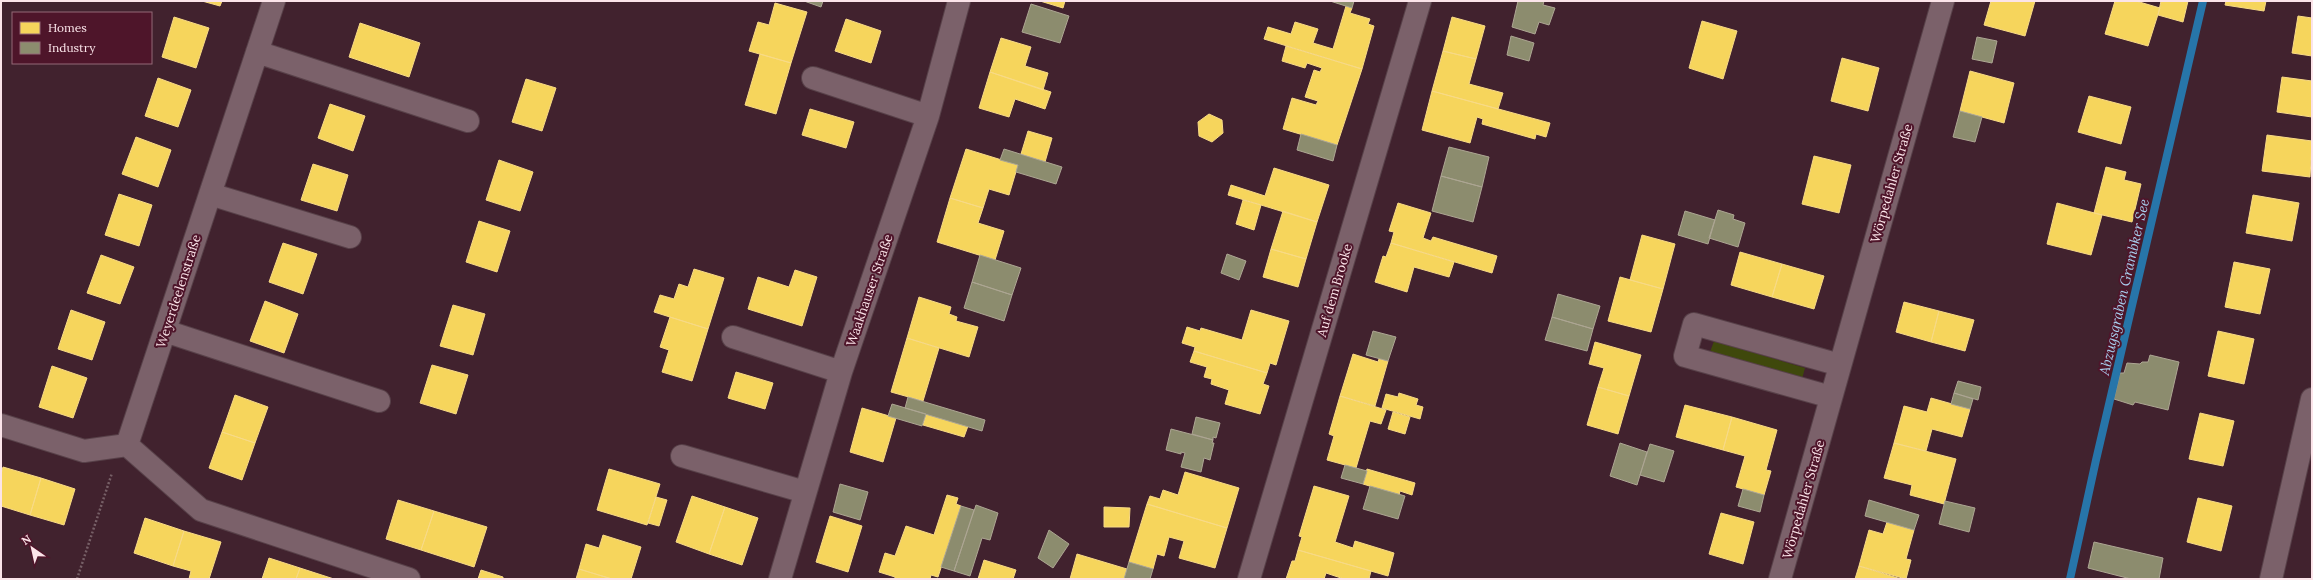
<svg xmlns="http://www.w3.org/2000/svg" width="2313" height="580" viewBox="0 0 2313 580" font-family="Lora,serif">
	<style>
		.green { fill: #3f480c }
		.homes { fill: #f6d55c; stroke: #f8da86 }
		.industry { fill: #8c8c6e; stroke: #ada693 }
		.lines { fill: none; stroke-linecap: round; stroke-linejoin: round }
		.stream { stroke: #2775a9; stroke-width: 8 }
		.minor-casing { stroke: #584149; stroke-width: 24 }
		.path { stroke: #765f66; stroke-width: 2.5; stroke-dasharray: 2 2; stroke-linecap: butt }
		.minor { stroke: #7b616a; stroke-width: 22 }
		.labels { text-anchor: middle; stroke-width: 4; stroke-linejoin: round; paint-order: stroke }
		.street-label { font-size: 13px; fill: #fbe4e9; stroke: #4e152a }
		.water-label { font-size: 14px; font-style: italic; fill: #a8cfee; stroke: #4e152a }
	</style>
	<rect width="100%" height="100%" fill="#41222e"/>
	<!-- green -->
	<path class="green" d="M1714,341L1805,368L1802,379L1710,352Z"/>
	<!-- homes -->
	<path class="homes" d="M202,1H222L220,6Z
		M1040,1H1065L1063,8Z
		M1991,1H2035L2025,36L1984,25Z
		M2115,1H2136L2160,8L2148,46L2105,34Z
		M2161,1H2188L2183,22L2158,15Z
		M2226,1H2266L2264,11L2225,5Z
		M775,3L807,12L791,63L749,51L758,22L769,25Z
		M1346,6L1352,8L1350,13L1370,19L1368,24L1374,26L1362,69L1264,39L1268,27L1291,34L1295,22L1318,29L1313,43L1333,49Z
		M2298,16L2312,18V56L2292,53Z
		M174,17L209,28L196,68L162,57Z
		M1452,17L1485,26L1476,59L1443,51Z
		M846,19L881,31L871,63L835,51Z
		M1702,21L1737,31L1723,79L1689,68Z
		M360,23L420,43L409,77L349,57Z
		M1001,38L1031,47L1025,66L1048,73L1043,90L990,72Z
		M1286,46L1362,69L1337,145L1283,129L1292,98L1316,105L1318,101L1305,97L1314,70L1320,72L1322,68L1307,63L1305,68L1282,61Z
		M1443,51L1476,59L1469,84L1503,93L1498,109L1432,91Z
		M760,54L791,63L776,114L745,105Z
		M1842,58L1879,68L1868,111L1831,101Z
		M1970,71L2014,83L2004,123L1960,111Z
		M990,72L1051,92L1045,109L1015,99L1009,117L979,108Z
		M2282,77L2312,81V117L2277,112Z
		M158,78L191,90L178,127L145,116Z
		M526,79L556,88L542,131L512,122Z
		M1432,91L1550,123L1546,137L1536,134L1535,139L1482,124L1483,119L1477,117L1470,143L1422,130Z
		M2089,96L2131,107L2121,144L2078,132Z
		M330,104L365,116L353,151L318,138Z
		M810,109L854,122L846,148L802,135Z
		M1209,114L1222,120L1223,133L1212,142L1199,136L1198,122Z
		M1028,131L1052,138L1045,162L1021,154Z
		M2267,135L2312,141L2310,177L2262,171Z
		M136,137L171,150L158,187L122,174Z
		M966,149L1018,165L1009,195L989,189L983,208L950,198Z
		M1814,156L1851,165L1839,213L1802,204Z
		M499,160L533,172L520,211L486,200Z
		M313,164L348,175L337,211L301,200Z
		M2106,167L2126,172L2124,180L2141,184L2132,222L2094,213Z
		M1274,168L1329,185L1317,222L1228,195L1231,185L1265,196Z
		M119,194L152,205L139,246L105,235Z
		M2253,195L2299,203L2292,241L2246,233Z
		M950,198L983,208L978,223L1004,231L995,260L937,242Z
		M1243,200L1261,205L1254,230L1236,224Z
		M1398,203L1431,213L1423,238L1431,241L1433,237L1497,256L1492,273L1391,243L1394,232L1389,231Z
		M2057,203L2102,215L2091,255L2047,244Z
		M1283,211L1317,222L1306,259L1271,249Z
		M479,221L510,231L497,272L466,262Z
		M1642,235L1675,244L1663,289L1630,280Z
		M283,243L317,254L303,294L269,282Z
		M1391,243L1454,262L1449,277L1414,267L1407,292L1375,282L1383,256L1386,257Z
		M1271,249L1306,259L1298,287L1263,277Z
		M1740,252L1782,264L1772,297L1731,285Z
		M101,255L134,267L120,304L87,293Z
		M2234,262L2270,269L2260,314L2225,307Z
		M1782,264L1824,276L1814,309L1772,297Z
		M694,269L724,278L708,329L654,312L660,295L674,299L679,284L688,287Z
		M795,270L817,277L802,326L748,309L758,277L789,287Z
		M1620,277L1663,289L1651,332L1608,321Z
		M919,297L951,307L949,314L957,317L956,321L978,327L969,357L907,338Z
		M265,301L298,314L284,353L250,341Z
		M1904,302L1939,311L1931,342L1896,332Z
		M453,305L485,314L473,355L440,346Z
		M71,310L105,322L92,360L58,349Z
		M1251,310L1289,321L1276,365L1270,363L1267,373L1194,351L1195,347L1182,343L1187,327L1200,331L1201,328L1242,340Z
		M1939,311L1974,320L1965,351L1931,342Z
		M670,317L708,329L692,381L662,372L669,350L660,347Z
		M2218,331L2254,339L2244,384L2208,376Z
		M907,338L939,348L923,401L891,392Z
		M1595,342L1641,355L1629,396L1598,387L1604,368L1589,364Z
		M1194,351L1267,373L1263,384L1269,386L1260,414L1225,404L1229,390L1211,384L1212,379L1204,377L1207,367L1190,362Z
		M1353,354L1378,362L1379,359L1388,361L1375,406L1340,396Z
		M432,365L468,375L456,414L420,403Z
		M52,366L87,378L73,418L39,407Z
		M736,372L773,383L765,409L728,398Z
		M1598,387L1629,396L1618,434L1587,425Z
		M1399,393L1418,399L1416,405L1423,407L1420,419L1382,408L1386,394L1398,397Z
		M235,395L268,407L255,443L222,432Z
		M1340,396L1386,410L1381,424L1370,421L1356,468L1327,460L1334,436L1329,434Z
		M1931,398L1970,409L1962,437L1932,429L1926,451L1894,443L1904,406L1927,412Z
		M1685,405L1732,417L1723,450L1676,437Z
		M862,408L896,418L883,462L850,452Z
		M1393,412L1410,417L1405,434L1388,429Z
		M2200,413L2234,421L2223,466L2189,459Z
		M926,414L968,426L964,437L923,425Z
		M1732,417L1777,430L1766,470L1771,471L1764,495L1736,487L1745,456L1723,450Z
		M222,432L255,443L242,480L209,468Z
		M1894,443L1956,459L1944,504L1910,495L1912,485L1884,478Z
		M3,467L41,478L30,515L1,506V474Z
		M609,469L660,484L647,525L597,510Z
		M1367,469L1415,483L1412,495L1400,491L1399,495L1363,484Z
		M1185,472L1239,488L1227,528L1147,504L1150,496L1160,499L1163,490L1178,495Z
		M41,478L75,489L64,525L30,515Z
		M1314,486L1349,496L1335,542L1353,548L1355,541L1394,553L1388,576L1298,550L1302,537L1299,536Z
		M947,495L958,498L956,504L961,506L938,577L931,575L930,579H895V577L879,572L885,553L895,556L906,526L934,535Z
		M692,496L725,507L709,554L676,542Z
		M656,497L667,500L659,526L648,523Z
		M2198,498L2232,506L2221,551L2187,542Z
		M398,500L434,511L421,550L386,539Z
		M1147,504L1227,528L1215,568L1179,558L1184,541L1169,537L1164,556L1157,554L1153,569L1129,562Z
		M725,507L758,518L742,565L709,554Z
		M1104,507L1130,508L1129,527H1104Z
		M434,511L487,527L474,567L421,550Z
		M1721,513L1754,522L1743,564L1709,554Z
		M830,516L862,526L848,572L816,562Z
		M145,518L184,531L173,566L134,553Z
		M1887,522L1914,530L1906,559L1911,560L1906,579L1859,566L1869,530L1883,534Z
		M184,531L221,542L209,579H189L191,571L173,566Z
		M603,535L641,547L631,579H612L579,569L586,544L599,548Z
		M1298,550L1371,571L1369,579H1344L1326,573L1324,579H1286L1292,561H1295Z
		M1077,554L1127,569L1124,579H1065H1070Z
		M269,558L300,568L296,579H262Z
		M984,560L1016,570L1013,579H978Z
		M1859,566L1901,579H1855Z
		M300,568L334,579H296Z
		M579,569L592,573L612,579H576Z
		M481,570L503,577V579H478Z"/>
	<!-- industry -->
	<path class="industry" d="M804,1H823L821,7Z
		M1330,1H1354L1352,8Z
		M1518,1H1544L1543,5L1555,8L1549,25L1539,22L1535,34L1512,27Z
		M1031,4L1069,16L1060,43L1022,32Z
		M1511,36L1534,43L1529,61L1507,55Z
		M1977,37L1997,41L1992,63L1972,59Z
		M1960,111L1982,117L1975,142L1953,137Z
		M1301,134L1337,145L1333,161L1297,150Z
		M1449,147L1489,157L1482,187L1441,176Z
		M1004,149L1062,167L1056,184L1016,172L1018,165L1000,160Z
		M1441,176L1482,187L1473,222L1432,211Z
		M1718,210L1734,215L1733,219L1745,223L1738,247L1709,238Z
		M1685,211L1715,220L1708,244L1678,235Z
		M1227,254L1246,261L1239,280L1221,273Z
		M980,255L1021,268L1012,295L972,282Z
		M972,282L1012,295L1004,321L964,308Z
		M1558,294L1600,306L1593,329L1552,317Z
		M1552,317L1593,329L1587,351L1545,340Z
		M1373,331L1396,337L1388,361L1366,355Z
		M2150,355L2179,362L2168,410L2135,402L2133,405L2114,399L2120,373H2124L2127,363L2140,364L2142,362H2148Z
		M1958,381L1981,387L1978,400L1954,393Z
		M1954,393L1973,399L1970,409L1951,404Z
		M908,397L985,420L982,431L905,408Z
		M892,404L926,414L922,426L888,416Z
		M1196,417L1220,423L1216,438L1213,437V440L1192,434Z
		M1171,429L1213,440L1212,443H1214L1210,460L1204,458L1201,472L1181,467L1185,453L1181,452V454L1166,450Z
		M1620,443L1647,452L1637,485L1610,476Z
		M1650,444L1674,451L1664,482L1640,475Z
		M1345,465L1367,471L1363,484L1341,478Z
		M840,484L868,492L860,520L833,512Z
		M1370,486L1405,496L1398,519L1363,509Z
		M1743,489L1764,495L1760,512L1738,506Z
		M1869,500L1919,515L1914,530L1865,516Z
		M1945,501L1975,508L1969,532L1939,524Z
		M976,505L998,513L990,540L982,538L970,576L954,571Z
		M961,506L974,510L954,571L941,567Z
		M1049,530L1069,544L1053,568L1038,558Z
		M2094,542L2163,558L2159,579H2131L2088,568Z
		M1129,562L1153,569L1150,579H1124Z"/>
	<g class="lines">
		<!-- stream -->
		<path class="stream" d="M2070,579L2096,460L2203,1"/>
		<defs>
			<path id="minor" d="M257,52L468,121
				M813,78L928,116
				M210,194L350,237
				M165,331L379,401
				M733,337L841,372
				M1831,397L1685,356L1694,324L1840,365
				M1,425L84,451L127,445L201,510L409,579
				M127,445L274,1
				M682,456L805,492
				M780,579L841,372L928,116L959,1
				M1249,579L1420,1
				M1780,579L1943,1
				M2271,579L2312,399"/>
		</defs>
		<!-- minor casing -->
		<use href="#minor" class="minor-casing"/>
		<!-- path -->
		<path class="path" d="M77,579L112,473"/>
		<!-- minor -->
		<use href="#minor" class="minor"/>
	</g>
	<g class="labels">
		<!-- street labels -->
		<g class="street-label">
			<text transform="translate(1891 183) rotate(-74)" y="5">Wörpedahler Straße</text>
			<text transform="translate(869 290) rotate(-71)" y="5">Waakhauser Straße</text>
			<text transform="translate(1334 290) rotate(-74)" y="5">Auf dem Brooke</text>
			<text transform="translate(178 291) rotate(-72)" y="5">Weyerdeelenstraße</text>
			<text transform="translate(1803 499) rotate(-74)" y="5">Wörpedahler Straße</text>
		</g>
		<!-- water labels -->
		<g class="water-label">
			<text transform="translate(2124 287) rotate(-77)" y="5">Abzugsgraben Grambker See</text>
		</g>
	</g>
	<!-- border -->
	<rect width="2313" height="580" fill="none" stroke="#fbe4e9" stroke-width="4"/>
	<!-- legend -->
	<rect x="12" y="12" width="140" height="52" fill="#4e152a" stroke="#936876"/>
	<rect x="20" y="22" width="20" height="12" fill="#f6d55c" stroke="#936876"/>
	<text x="48" y="32" font-size="12" fill="#fbe4e9">Homes</text>
	<rect x="20" y="42" width="20" height="12" fill="#8c8c6e" stroke="#936876"/>
	<text x="48" y="52" font-size="12" fill="#fbe4e9">Industry</text>
	<!-- north arrow -->
	<g transform="translate(32 548) rotate(326)" stroke="#4e152a" stroke-width="3" paint-order="stroke">
	<path d="M0-3L7 15L0 10L-7 15Z" fill="#fbe4e9"/>
	<text y="-6" font-size="11" font-weight="bold" text-anchor="middle" fill="#fbe4e9">N</text>
	</g>
</svg>
